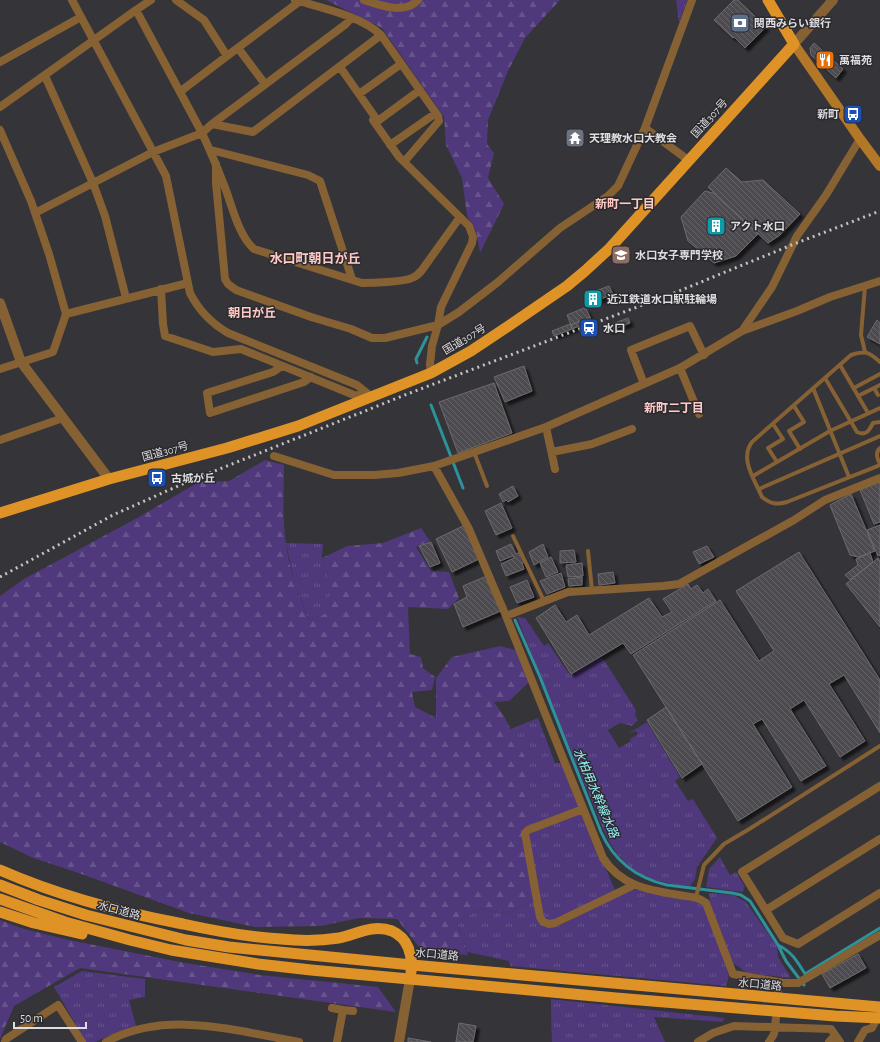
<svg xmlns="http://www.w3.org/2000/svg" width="880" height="1042" viewBox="0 0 880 1042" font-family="'Alegreya Sans','Noto Sans JP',sans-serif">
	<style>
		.grass { fill: url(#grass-tufts) }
		.forest { fill: url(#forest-firs) }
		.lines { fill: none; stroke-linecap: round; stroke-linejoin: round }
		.stream { stroke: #2c939b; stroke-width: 3 }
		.building { fill: url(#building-back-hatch); stroke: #6c6a6e; filter: url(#shadow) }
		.service { stroke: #866134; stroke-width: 4 }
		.minor { stroke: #866134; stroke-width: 8 }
		.tertiary { stroke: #866134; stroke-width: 10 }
		.secondary { stroke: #b37728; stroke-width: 10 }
		.trunk { stroke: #df9326; stroke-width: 11 }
		.rail { stroke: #c2c1c4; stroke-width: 3; stroke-dasharray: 2 4; stroke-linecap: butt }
		.labels { text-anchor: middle; stroke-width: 3; stroke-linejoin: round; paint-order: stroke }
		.poi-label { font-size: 11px; font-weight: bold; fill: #dedde0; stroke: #2b2a2e; text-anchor: start }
		.street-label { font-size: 11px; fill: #dedde0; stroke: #2b2a2e }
		.neighbourhood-label { font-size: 12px; font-weight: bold; fill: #ffcac6; stroke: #2b2a2e }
		.water-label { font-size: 12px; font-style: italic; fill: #98f2f9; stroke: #2b2a2e }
		.quarter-label { font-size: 13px; font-weight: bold; fill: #ffcac6; stroke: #2b2a2e }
	</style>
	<defs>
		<pattern id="grass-tufts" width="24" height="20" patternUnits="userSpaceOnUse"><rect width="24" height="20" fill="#4f387b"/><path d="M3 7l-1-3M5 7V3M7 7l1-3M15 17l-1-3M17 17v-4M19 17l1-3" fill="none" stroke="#68548d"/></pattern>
		<pattern id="forest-firs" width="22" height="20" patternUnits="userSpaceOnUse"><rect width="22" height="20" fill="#4f387b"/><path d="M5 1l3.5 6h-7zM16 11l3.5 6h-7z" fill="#68548d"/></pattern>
		<pattern id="building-back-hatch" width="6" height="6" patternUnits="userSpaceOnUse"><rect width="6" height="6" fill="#4d4b4f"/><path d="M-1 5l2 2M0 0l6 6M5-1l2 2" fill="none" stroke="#666468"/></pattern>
		<filter id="shadow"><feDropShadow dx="3.5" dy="3.5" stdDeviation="1" flood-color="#0009"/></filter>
	</defs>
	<rect width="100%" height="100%" fill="#353438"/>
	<!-- grass -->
	<path class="grass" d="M286,543L323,544L322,558L326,568L330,586V612L309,620L294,581Z
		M517,617L525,618L544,646L548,643L570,675L602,657L636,710L635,715L638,720L632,726L620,723L608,730L619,748L631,741L630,739L638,734L636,731L628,734L647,722L680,777L675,781L688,801L693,799L717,838L697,867L695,879L690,886C662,883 640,880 620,857C605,840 597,812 588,792C563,734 540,676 517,617Z
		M538,718L555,763H562L580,808L527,829L523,813L508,730Z
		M581,811L615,890L554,922L544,921L528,831Z
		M720,857L730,875L736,872L745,887L743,888L744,890L742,892L706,887L709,869Z
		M628,890H639L695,900L706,908L729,976L726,986L510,966L509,961L467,952L457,922L479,909L507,913L533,900L536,912L543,927L559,926Z
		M709,893L733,895L746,902L777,946L778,957L791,978L747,973L733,963L710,902Z
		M82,971L145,979V997L129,1000L136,1026L119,1031L95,1042H86L54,987Z
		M551,999L725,1018L722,1022L654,1017L665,1042H552C551,1028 551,1014 551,999Z"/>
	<!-- forest -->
	<path class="forest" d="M326,0H560L525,38L508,71L488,120L487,144L494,153L488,178L504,204L480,253L476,231L467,216L462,178L446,145L444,117L382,28Z
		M676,0H687L679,23Z
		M265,460L284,465C284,491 282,517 286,543C289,570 299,595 309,620L330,612C330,592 330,576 322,558L347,546L383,543L421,528L430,541L416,547L431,571L449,572L459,598L448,609L408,607L410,654L421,657L423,668L435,677L432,690L412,692L415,707L436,718V678L452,657L500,646L516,650L529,682L509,701L494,702L505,718L530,768L526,829L533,900L507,913L479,909L457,922L468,955L423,952L397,919L359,918L321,926L255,927L189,913L87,876L31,857L0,842V596L24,579L137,518L199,482L229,481Z
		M0,920L21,928L69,940L185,963L260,975L378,987L396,1012L80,968L14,1006L0,1039Z"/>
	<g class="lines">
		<!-- stream -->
		<path class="stream" d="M417,363L416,359L427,337
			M431,405L463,488
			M515,620L540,677L601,832C614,861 636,878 667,885L732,893L741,895L750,901L778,945L786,961L804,985
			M778,945C792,952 797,961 805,974L880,928"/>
	</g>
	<!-- building -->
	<path class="building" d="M734,0H738L766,27L745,48L734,37L733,38L714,20Z
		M814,43L843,69L836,78L811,55L810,48Z
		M726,168L742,182L763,180L800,214L780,235L768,243L708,187Z
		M705,191L713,193L758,234L736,256L714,263L688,241L681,217Z
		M609,286L613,294L589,304L585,295Z
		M584,308L585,310L586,309L590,317L571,325L567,315Z
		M590,317L591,321L572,329L571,325Z
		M628,318L630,323L609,331L607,326Z
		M877,320L880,323V344L867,337Z
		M570,324L572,329L554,336L552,331Z
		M524,366L532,391L505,402L494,377Z
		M494,383L512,433L458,453L439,402Z
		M880,482V522L874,524L860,490Z
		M513,486L518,496L508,502L506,500L503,502L499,494Z
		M851,494L875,551L858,557L850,555L830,505Z
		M501,503L512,528L496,535L485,511Z
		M465,525L479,559L452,572L436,539Z
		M880,525V555L878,556L867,530Z
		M431,542L440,563L430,567L419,546Z
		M511,544L516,554L520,552L524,562L522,563L524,569L506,576L501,564L514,558L513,556L500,561L496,551Z
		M543,544L548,557L534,565L529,552Z
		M707,546L714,557L699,564L693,552Z
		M574,550L576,562L560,563V551Z
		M799,552L880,680V733L844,675L829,684L865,741L840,757L804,700L790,709L826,766L801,781L762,719L753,724L792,787L738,821L633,655L720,600L759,661L774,651L736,591Z
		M870,553L873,562L850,580L845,575L858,565L856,559Z
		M551,557L558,572L546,577L540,563Z
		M878,558L880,561V627L846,584Z
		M582,563L583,576L568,577L566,565Z
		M613,572L615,583L599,585L598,574Z
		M561,573L565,587L547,594L540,581Z
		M489,575L503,610L463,627L454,604L467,597L463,586Z
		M582,577V585L569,586L568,579Z
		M527,580L534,597L517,603L510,587Z
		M688,584L691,589L697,585L703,593L708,589L716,601L631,654L623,643L571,674L536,618L555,605L566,622L577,615L589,635L649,598L662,617L672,612L663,599Z
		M666,707L702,764L682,778L647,720Z
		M858,954L866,968L830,988L822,974Z
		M459,1023L476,1026L473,1042H456Z
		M408,1038L431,1042H408Z"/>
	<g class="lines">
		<!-- service -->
		<path class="service" d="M865,352L861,335L865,286
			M880,362C869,352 865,350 851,355L752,442C739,459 755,480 762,497C771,504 777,505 787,502L880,465
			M840,365L868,413
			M825,378L857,432C866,436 869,431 873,423L880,422
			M813,388L849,477
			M854,388L880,374
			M874,388L878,395
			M858,396L880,385
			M794,406L804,422L789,431L800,449
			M773,424L783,439L768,448L777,462
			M880,448C875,453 877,458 880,464
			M474,452L487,486
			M753,476L830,431L880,408
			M759,489L880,436
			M513,536L544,601
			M588,551L592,590
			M696,897L704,865L724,844L751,828L880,746"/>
		<!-- minor -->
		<path class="minor" d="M72,0L166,176L190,293C199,311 211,323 228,333L357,385L372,397
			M176,0L204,20L227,56L300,1
			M295,0C322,8 361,16 381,35L438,116L439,121L404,162
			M364,0C380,5 404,15 418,0
			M136,10L151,0
			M238,48L265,84
			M0,62L81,17
			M340,67L375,117L373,120L375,123L399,157L469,226L473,237L472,243L441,307L438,325L432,346L430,364L431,373
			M45,76L93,183L105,216L126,298
			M181,91L227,56
			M359,94L401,64
			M0,107L136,10L202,133C210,150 217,167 224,185C232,205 238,235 254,249L362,283C372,283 404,282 412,278C417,276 419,274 422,270L460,217
			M375,123L420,90
			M212,124L346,24L351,18
			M645,128L688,160
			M0,130L31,201L49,254L66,314L53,352L0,369
			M390,145L436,113
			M211,150L308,175L320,181L352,279
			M216,164V183L225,279L228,284L236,290L311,317L351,329L372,338H385L438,325L459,312L498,282L560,228L608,196L618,186L645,128L692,0
			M35,213L153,152L202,133L212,124L253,132L381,35
			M161,289L163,324L165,336L213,352L241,349L354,395L370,396
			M66,314L188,283
			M742,331L772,287L797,236L826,195L860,139
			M282,366L273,372L207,393L210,413L304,382L311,377
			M680,368L699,414
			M644,384L631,350L690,326L704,355
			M546,427L555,469
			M0,440L63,418
			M552,452L592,444L632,429
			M274,456L334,475H374L398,473L434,466L546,427L680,368L742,331L797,311L830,297L880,281
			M434,466L469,529L506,616L603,858C621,886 648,890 679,895C689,897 697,896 706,903L733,974L784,983H798L880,935
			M506,616L568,592L663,586L679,584L794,520L825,500L880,478
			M880,786L742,872L783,938L798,944L880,893
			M583,809L528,830L525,833L540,917L543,922L549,924L555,923L634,885
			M766,910L880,839
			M778,982V991
			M332,1008L343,1010L337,1042
			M343,1010L353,1011
			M5,1042L6,1039L58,1005L82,1042
			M106,1042C166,1009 236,1031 299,1042
			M698,1042L713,1033L734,1026L831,1029L840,1042
			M769,1042L774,1034L776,1018
			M829,1042L835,1035
			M858,1042L865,1030L872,1028L877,1018"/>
		<!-- tertiary -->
		<path class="tertiary" d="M794,44L833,0
			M0,303L21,362L109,479
			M399,1042L410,979"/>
		<!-- secondary -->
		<path class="secondary" d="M794,44L860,139L880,166"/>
		<!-- trunk -->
		<path class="trunk" d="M0,513L109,479L227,448L298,426L431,373L471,351L510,325L567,286L585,271L610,248L794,44L768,0
			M0,870C59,896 120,912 183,924C215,931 248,937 281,939C300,941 320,941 339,938C357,934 373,924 392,931C408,938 413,955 411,972
			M0,885L39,900L86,915L186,940L229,947L412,965L880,1007
			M0,899L65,922L130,940L171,950L258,964L311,970L616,998L835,1016L880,1018
			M0,912L34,923L82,934"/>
		<!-- rail -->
		<path class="rail" d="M0,577L113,515L187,482L410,393L674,293L794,244L880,211"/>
	</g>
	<!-- icons -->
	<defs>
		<symbol id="bank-square" viewBox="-11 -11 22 22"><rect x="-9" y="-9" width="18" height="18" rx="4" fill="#5c6f8a" stroke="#2b2a2e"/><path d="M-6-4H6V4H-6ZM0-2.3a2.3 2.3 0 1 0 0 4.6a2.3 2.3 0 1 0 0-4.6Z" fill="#fff"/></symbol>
		<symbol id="restaurant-square" viewBox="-11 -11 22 22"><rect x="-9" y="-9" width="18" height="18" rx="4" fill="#e8710a" stroke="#2b2a2e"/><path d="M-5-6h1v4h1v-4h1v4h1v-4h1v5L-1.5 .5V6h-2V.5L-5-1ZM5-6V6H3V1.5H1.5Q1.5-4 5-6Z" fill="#fff"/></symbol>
		<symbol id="bus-square" viewBox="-11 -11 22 22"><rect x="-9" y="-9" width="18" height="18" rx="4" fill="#1a4fb4" stroke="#2b2a2e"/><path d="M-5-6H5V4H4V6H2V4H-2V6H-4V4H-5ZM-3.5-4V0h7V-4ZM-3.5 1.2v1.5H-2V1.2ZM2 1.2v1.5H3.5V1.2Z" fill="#fff"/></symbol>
		<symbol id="temple-square" viewBox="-11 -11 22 22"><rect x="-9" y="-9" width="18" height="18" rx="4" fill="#6b7280" stroke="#2b2a2e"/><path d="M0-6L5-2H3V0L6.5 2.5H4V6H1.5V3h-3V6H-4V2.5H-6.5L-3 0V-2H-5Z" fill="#fff"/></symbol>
		<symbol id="building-square" viewBox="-11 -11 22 22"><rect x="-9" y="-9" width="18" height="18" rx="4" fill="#0f9aa8" stroke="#2b2a2e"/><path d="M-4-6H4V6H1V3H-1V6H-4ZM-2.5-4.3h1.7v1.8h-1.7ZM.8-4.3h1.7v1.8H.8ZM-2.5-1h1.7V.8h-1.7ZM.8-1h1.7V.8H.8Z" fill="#fff"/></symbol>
		<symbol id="university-square" viewBox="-11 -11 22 22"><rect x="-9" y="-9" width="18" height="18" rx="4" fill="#8d6e63" stroke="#2b2a2e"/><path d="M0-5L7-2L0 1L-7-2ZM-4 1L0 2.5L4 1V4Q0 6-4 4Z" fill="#fff"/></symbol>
		<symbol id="station-square" viewBox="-11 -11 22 22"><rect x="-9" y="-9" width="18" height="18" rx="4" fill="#1a4fb4" stroke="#2b2a2e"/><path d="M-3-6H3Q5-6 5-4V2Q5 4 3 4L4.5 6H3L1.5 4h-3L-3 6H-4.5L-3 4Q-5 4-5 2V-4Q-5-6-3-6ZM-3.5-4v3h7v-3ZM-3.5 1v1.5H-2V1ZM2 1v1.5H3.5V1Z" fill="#fff"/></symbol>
	</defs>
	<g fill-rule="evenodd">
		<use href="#bank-square" x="729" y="12" width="22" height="22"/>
		<use href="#restaurant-square" x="814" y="49" width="22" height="22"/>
		<use href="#bus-square" x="842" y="103" width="22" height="22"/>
		<use href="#temple-square" x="564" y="127" width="22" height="22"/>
		<use href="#building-square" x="705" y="215" width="22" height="22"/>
		<use href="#university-square" x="610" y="244" width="22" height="22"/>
		<use href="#building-square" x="582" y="288" width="22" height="22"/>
		<use href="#station-square" x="578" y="317" width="22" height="22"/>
		<use href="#bus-square" x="146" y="467" width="22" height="22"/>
	</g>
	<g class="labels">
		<!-- poi labels -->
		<g class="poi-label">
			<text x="754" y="27">関西みらい銀行</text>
			<text x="839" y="64">萬福苑</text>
			<text x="839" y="118" text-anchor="end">新町</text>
			<text x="589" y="142">天理教水口大教会</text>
			<text x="730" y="230">アクト水口</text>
			<text x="635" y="259">水口女子専門学校</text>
			<text x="607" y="303">近江鉄道水口駅駐輪場</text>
			<text x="603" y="332">水口</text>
			<text x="171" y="482">古城が丘</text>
		</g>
		<!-- street labels -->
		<g class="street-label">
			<text transform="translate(709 118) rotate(-48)" y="4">国道307号</text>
			<text transform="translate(464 339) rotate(-31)" y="4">国道307号</text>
			<text transform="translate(165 451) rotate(-15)" y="4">国道307号</text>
			<text transform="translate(119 910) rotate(15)" y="4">水口道路</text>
			<text transform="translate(437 954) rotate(5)" y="4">水口道路</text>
			<text transform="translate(760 984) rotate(5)" y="4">水口道路</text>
		</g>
		<!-- neighbourhood labels -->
		<g class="neighbourhood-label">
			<text x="625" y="208">新町一丁目</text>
			<text x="252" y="317">朝日が丘</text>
			<text x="674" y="412">新町二丁目</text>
		</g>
		<!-- water labels -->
		<g class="water-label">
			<text transform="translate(596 793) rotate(67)" y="4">水柏用水幹線水路</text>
		</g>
		<!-- quarter labels -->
		<g class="quarter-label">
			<text x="315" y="263">水口町朝日が丘</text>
		</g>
	</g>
	<!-- scale -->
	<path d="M14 1022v6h72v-6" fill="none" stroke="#dedde0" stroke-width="2"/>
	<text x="20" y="1022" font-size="12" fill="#dedde0" stroke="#2b2a2e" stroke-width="3" paint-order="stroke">50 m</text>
</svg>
